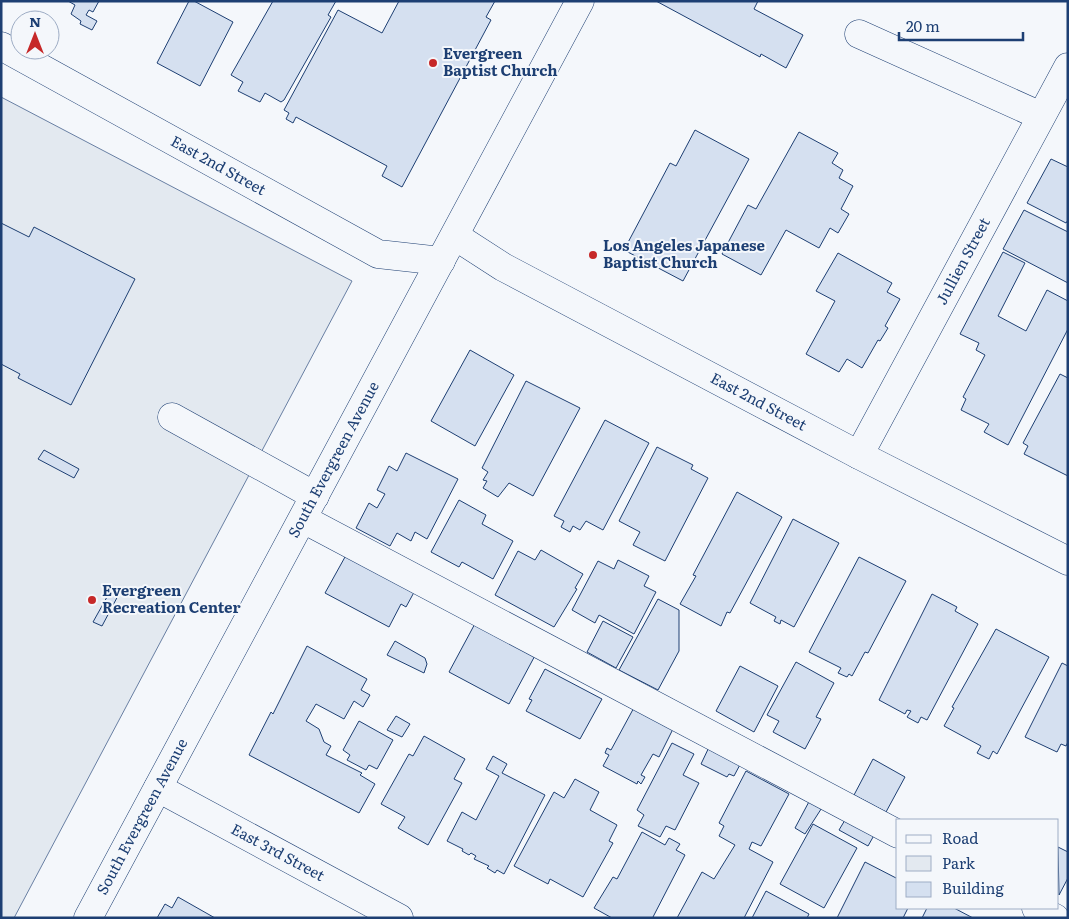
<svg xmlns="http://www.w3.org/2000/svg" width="1069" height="919" viewBox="0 0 1069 919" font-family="Literata,serif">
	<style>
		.green { fill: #e3e9f0; stroke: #687fa3 }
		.building { fill: #d5e0f0; stroke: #1d3f73 }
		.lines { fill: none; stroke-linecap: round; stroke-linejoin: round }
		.minor-casing { stroke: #1d3f73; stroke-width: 29 }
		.minor { stroke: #f4f7fb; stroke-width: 28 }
		.poi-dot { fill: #c62828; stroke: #f4f7fb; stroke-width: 2 }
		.labels { text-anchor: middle; stroke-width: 4; stroke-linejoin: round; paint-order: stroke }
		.poi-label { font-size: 15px; font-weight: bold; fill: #1d3f73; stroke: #f4f7fb; text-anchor: start }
		.street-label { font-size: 15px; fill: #1d3f73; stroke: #f4f7fb }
	</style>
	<rect width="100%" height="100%" fill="#f4f7fb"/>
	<!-- green -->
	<path class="green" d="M1,97L352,281L14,918H1Z"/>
	<!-- building -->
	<path class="building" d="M68,1H99L93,12L89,10L86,15L97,21L92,30L80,24L81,21L71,14L75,5Z
		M189,1H194L233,22L200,86L157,63Z
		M273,1H336L328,15L331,17L284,100L281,102L265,93L260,102L238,91L243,82L231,75Z
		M399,1H495L486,17L491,20L402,187L382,176L387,166L296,117L293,123L286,119L289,113L284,110L338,10L382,33Z
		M656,1H758L754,9L803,35L786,68L761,54L760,57Z
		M695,130L749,159L683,281L624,250L670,163L676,166Z
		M799,132L838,153L832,163L843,170L839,178L853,186L841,209L849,214L838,233L830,228L819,248L786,230L761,275L722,254L748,205L756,209Z
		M1051,159L1068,167V220L1066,223L1027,203Z
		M1024,210L1068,232V283L1003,249Z
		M1,223L29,237L34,227L135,279L71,405L18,378L20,374L1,364Z
		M1003,252L1025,263L998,316L1026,331L1047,290L1068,301V329L1008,445L984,432L989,424L961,410L966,399L963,397L985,355L976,350L979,343L960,334Z
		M838,253L892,283L887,292L900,299L885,326L888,328L880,341L878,340L862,368L847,359L839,372L806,354L835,301L816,291Z
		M470,350L514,375L475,446L431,421Z
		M1060,374L1068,378V476L1024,454L1028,446L1023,443Z
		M526,381L580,408L533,496L509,483L498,497L483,488L487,481L483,480L488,472L482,468Z
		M605,420L649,443L603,530L586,521L580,530L573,526L570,532L561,527L564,521L554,516Z
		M657,447L693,465L691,469L708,478L665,561L633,545L640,532L619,521Z
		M44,450L79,469L74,478L38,459Z
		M406,453L458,479L427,539L415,532L411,541L397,533L390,546L356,528L369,503L377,508L385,494L377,490L389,466L397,471Z
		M737,492L782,517L730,613L727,612L721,626L680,604L696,576L693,575Z
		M459,500L486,515L482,524L513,541L493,579L462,562L459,567L431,552Z
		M793,519L839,543L794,627L781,620L780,624L774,621L776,617L750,603Z
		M350,548L418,585L406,607L401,604L389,627L325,593Z
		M541,550L583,574L575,588L577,589L554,627L495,595L518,551L535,560Z
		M859,557L906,581L868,653L865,652L852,676L849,674L847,677L838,673L841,668L809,652Z
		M618,560L649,576L644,586L656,592L634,634L599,615L595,623L572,610L598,561L614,569Z
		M112,588L120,592L102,626L93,622Z
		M932,594L957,607L955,611L978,624L927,720L921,717L918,723L907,717L911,711L907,710L905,714L879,700Z
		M658,599L679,610V651L658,690L619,670Z
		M478,618L538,650L509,704L449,672Z
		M603,621L633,637L616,668L587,652Z
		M996,629L1049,657L997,754L993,751L989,759L977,753L981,746L944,726L954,708L952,707Z
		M395,641L425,658L427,664L424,673L387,655Z
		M307,646L367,679L361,690L370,695L363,707L354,701L344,719L316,704L306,721L319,729L324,742L331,746L326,755L362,773L360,775L375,784L359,813L249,755L271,712L273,714Z
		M796,662L834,683L816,717L821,719L805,749L773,732L779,721L767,715Z
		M1062,663L1068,666V742L1066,746L1061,744L1057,752L1025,737Z
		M740,666L778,686L754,732L716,711Z
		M545,669L602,699L580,739L526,711L532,700L529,699Z
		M637,702L676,723L659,757L653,754L641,775L645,777L641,784L638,781L637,784L603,766L609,755L605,753L607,748L611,750Z
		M396,716L410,724L402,737L387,730Z
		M359,721L393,740L377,769L369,765L366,770L347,760L350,755L343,750Z
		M424,736L465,759L454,779L462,783L428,845L398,828L405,817L381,804L409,754L413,756Z
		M672,743L694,754L683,775L699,783L675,830L666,826L660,837L638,826L644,815L637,810Z
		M711,743L743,759L734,776L729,774L727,777L701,764Z
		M493,756L507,764L502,773L545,795L504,874L497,870L495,873L487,868L489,866L474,859L476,856L471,853L469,855L462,851L463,849L447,841L462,812L476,820L499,776L486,769Z
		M873,759L905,777L886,812L854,795Z
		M746,771L789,794L761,846L752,842L749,849L773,862L744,918H677L702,872L714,879L735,845L719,836L724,826L719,823Z
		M575,779L599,792L590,810L617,825L609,841L613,843L583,897L550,879L548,884L514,866L554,792L564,798Z
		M812,796L825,803L805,834L795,828Z
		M848,815L877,830L868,846L839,830Z
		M813,824L857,848L824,908L780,884Z
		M642,832L665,845L669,838L680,844L676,850L685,855L653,917L655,918H612L594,908L613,877L617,879Z
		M1058,847L1068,852V878L1059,895Z
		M865,862L898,879V908H908L903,918H837Z
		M766,891L809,914L807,918H752Z
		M178,897L215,918H157L165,904L172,908Z
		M927,908H954L973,918H922Z"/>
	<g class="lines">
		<defs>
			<g id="minor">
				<path d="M859,34L1041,116"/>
				<path id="s1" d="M1,46L378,254L441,261"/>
				<path id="s2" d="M455,236L503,267L859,455L1068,561"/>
				<path d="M172,417L315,496"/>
				<path id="s3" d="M859,455L1068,67"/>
				<path d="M303,519L898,834"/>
				<path id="s4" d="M158,788L399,918"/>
				<path d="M1036,908L1055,918"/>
				<path id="s5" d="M88,918L580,1"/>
			</g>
		</defs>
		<!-- minor casing -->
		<use href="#minor" class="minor-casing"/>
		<!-- minor -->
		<use href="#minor" class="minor"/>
	</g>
	<!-- markers -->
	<g class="poi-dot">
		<circle cx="433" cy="63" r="5"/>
		<circle cx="593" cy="255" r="5"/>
		<circle cx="92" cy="600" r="5"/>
	</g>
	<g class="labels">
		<!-- poi labels -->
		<g class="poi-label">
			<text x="443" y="59">Evergreen<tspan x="443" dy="17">Baptist Church</tspan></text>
			<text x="603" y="251">Los Angeles Japanese<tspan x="603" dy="17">Baptist Church</tspan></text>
			<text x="102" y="596">Evergreen<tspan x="102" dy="17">Recreation Center</tspan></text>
		</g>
		<!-- street labels -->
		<g class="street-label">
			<text dy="5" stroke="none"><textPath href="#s1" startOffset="248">East 2nd Street</textPath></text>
			<text dy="5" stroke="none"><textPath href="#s3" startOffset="220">Jullien Street</textPath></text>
			<text dy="5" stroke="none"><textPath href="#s2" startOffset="346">East 2nd Street</textPath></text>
			<text dy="5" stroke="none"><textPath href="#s5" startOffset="520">South Evergreen Avenue</textPath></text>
			<text dy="5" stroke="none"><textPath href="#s5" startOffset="115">South Evergreen Avenue</textPath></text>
			<text dy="5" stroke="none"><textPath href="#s4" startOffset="136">East 3rd Street</textPath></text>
		</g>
	</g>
	<!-- border -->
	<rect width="1069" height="919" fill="none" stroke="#1d3f73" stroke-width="5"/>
	<!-- legend -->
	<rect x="896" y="819" width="162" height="90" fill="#f4f7fb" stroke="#9eadc5"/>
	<rect x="906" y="835" width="25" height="8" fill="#f4f7fb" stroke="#9eadc5"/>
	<text x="942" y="844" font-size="15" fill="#1d3f73">Road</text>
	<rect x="906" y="856" width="25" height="15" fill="#e3e9f0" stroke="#9eadc5"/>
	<text x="942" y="869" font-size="15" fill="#1d3f73">Park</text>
	<rect x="906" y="882" width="25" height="15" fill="#d5e0f0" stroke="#9eadc5"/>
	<text x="942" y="894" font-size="15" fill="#1d3f73">Building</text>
	<!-- north arrow -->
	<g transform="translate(35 35)"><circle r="24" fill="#f4f7fb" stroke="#9eadc5"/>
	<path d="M0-4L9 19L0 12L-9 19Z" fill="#c62828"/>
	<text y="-8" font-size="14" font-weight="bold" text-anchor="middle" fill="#1d3f73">N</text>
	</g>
	<!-- scale -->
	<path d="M899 32v8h124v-8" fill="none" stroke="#1d3f73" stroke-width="2.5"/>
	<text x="906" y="32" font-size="15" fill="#1d3f73" stroke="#f4f7fb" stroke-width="4" paint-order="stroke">20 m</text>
</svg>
